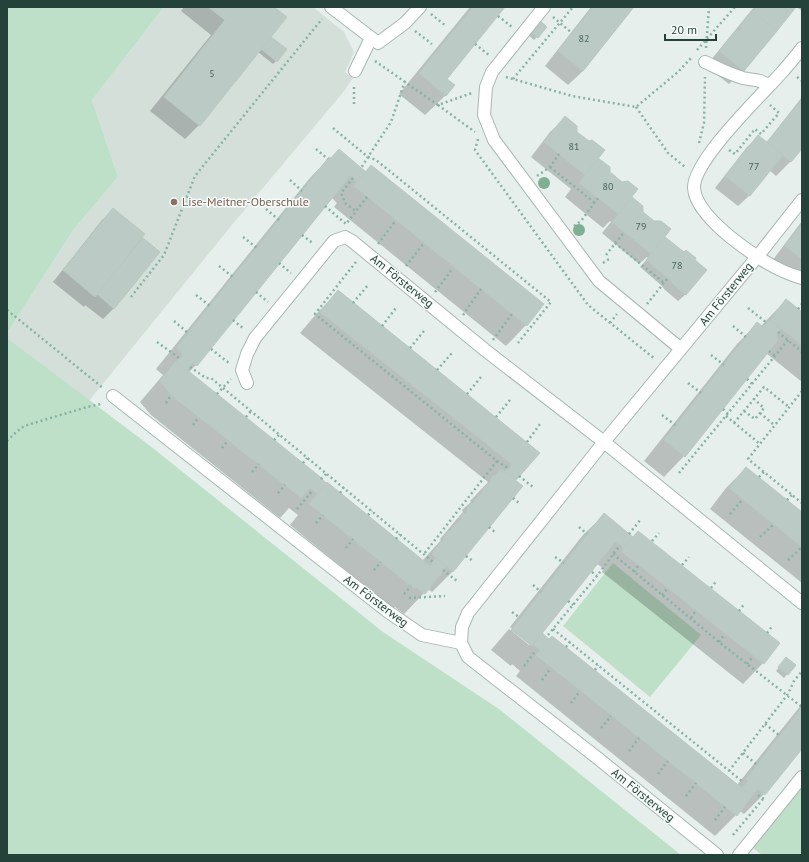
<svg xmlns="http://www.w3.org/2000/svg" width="809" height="862" viewBox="0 0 809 862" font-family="'PT Sans',sans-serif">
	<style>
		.built { fill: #d4dfda }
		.green { fill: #bfe0c8 }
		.shadow { fill: #0003 }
		.building { fill: #bbcac4; stroke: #b8c9c2 }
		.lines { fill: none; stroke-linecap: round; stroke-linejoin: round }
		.minor-casing { stroke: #a8b8b2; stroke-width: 14 }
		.path { stroke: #86b3a5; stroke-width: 2.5; stroke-dasharray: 2 3; stroke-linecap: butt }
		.minor { stroke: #fff; stroke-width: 12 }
		.tree { fill: #80af93 }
		.education-dot { fill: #8d6e63; stroke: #f7fbf9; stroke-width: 1.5 }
		.labels { text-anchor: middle; stroke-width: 3; stroke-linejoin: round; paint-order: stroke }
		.number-label { font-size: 10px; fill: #4a645c }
		.education-label { font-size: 12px; fill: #785e54; stroke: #f7fbf9; text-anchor: start }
		.street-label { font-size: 12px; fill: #24423a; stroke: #f7fbf9 }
	</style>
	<rect width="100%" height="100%" fill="#e6efeb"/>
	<!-- built -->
	<path class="built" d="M164,7H313L344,32L354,52L345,72L353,78L345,90L231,226L89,401L7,338V333L74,229L118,177L92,100Z"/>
	<!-- green -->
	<path class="green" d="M7,7H164L92,100L118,177L74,229L7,333Z
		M7,338L149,445L383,632L499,709L681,855H7Z
		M613,563L701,635L650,697L563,626Z
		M802,784V855H762L752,847Z"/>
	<!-- shadow -->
	<path class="shadow" d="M184,7H272L266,41L276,61L273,64L258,52L199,125L185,139L150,111L211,35L181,11Z
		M470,7H504L446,79V95L425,115L399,94Z
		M591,7H632L583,71L568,85L545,66Z
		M754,7H794L743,70L729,84L706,66Z
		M796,7H802V9L801,10Z
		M534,23L537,37L534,40L526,33Z
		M802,97V147L791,161L776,176L769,170L749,196L738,206L715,188L747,147L758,137L766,143Z
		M565,118L609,173L628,201L642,213L661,242L686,294L678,301L665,290L661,285L640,267L648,258L647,257L639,264L602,233L611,222L610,221L603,228L565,197L571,189L531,157L550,132Z
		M329,158L365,172L543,304L526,325L506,346L334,207L337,203L331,197L196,365L188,373L422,561L441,540L440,539L461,514L463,512L462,510L471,502L470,501L474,497L488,482L300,333L318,312L338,292L539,453L515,481L453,571L432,592L428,589L404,614L395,607L393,608L390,606L290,525L298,515L289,508L280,518L151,415L140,402L163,375L156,369L309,179Z
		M113,210L141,238L159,253L114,308L103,319L85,305L84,307L53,282L102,220Z
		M802,221V271L795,279L772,261Z
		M786,300L802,313V382L766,353L684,456L664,477L644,461L737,344L757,324L761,326Z
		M746,468L802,513V583L710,509L726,488Z
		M604,515L633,538L779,643L763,663L743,684L602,572L604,569L596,563L540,634L737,785L802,704V748L764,794L744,814L740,811L715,836L516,676L520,671L512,664L511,666L491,650L509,629L529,645L530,644L510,627L583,535Z
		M783,662L795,665L784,678L776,671Z"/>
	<!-- building -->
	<path class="building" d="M208,7H274L287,17L200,126L164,97L225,20Z
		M473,7H505L447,79L455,85L446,96L419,73Z
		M593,7H634L583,71L558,51Z
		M755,7H796L777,31L752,11Z
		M752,11L777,31L744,71L719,51L736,30L738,32L742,28L740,26Z
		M537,18L547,27L538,38L528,30Z
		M271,37L287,49L277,62L261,49Z
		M802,99V149L791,162L767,142Z
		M565,116L577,126V132L589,141L592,140L605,150L585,175L544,142Z
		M758,135L783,155L750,196L725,176Z
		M339,149L366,172L357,182L350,176L197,366L193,363L187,370L176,362L183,354L176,348L329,157L331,158Z
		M598,158L610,167V172L622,182L628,181L638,189L618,214L579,183Z
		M371,165L544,304L527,326L354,186Z
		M632,197L643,206V212L654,221H661L671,229L651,254L612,222Z
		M113,208L145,234L95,297L63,270Z
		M802,224V259L785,246Z
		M665,237L684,252L686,250L696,258L695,260L707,270L686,295L672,283L668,278L646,260Z
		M143,238L160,252L114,309L97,294Z
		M338,290L540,453L516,480L505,472L512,464L320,312Z
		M786,299L802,312V345L770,320Z
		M770,320L781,329L776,336L778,340L685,457L664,440L757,322L763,327Z
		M176,361L319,476L326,483L318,494L310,488L301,498L171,395L160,381Z
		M746,467L802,512V547L729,488Z
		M501,469L523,486L453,572L432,554L441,541L442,542L445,538L444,537L448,531L449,532L461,519L459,518L463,513L465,514L468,509L467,508L471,503L472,504L483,491L482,489L487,484L488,485L491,481L490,480L494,475L495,476Z
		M327,482L430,566L436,558L447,566L425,594L416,587L414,588L411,586L309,504Z
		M604,513L633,537L624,548L615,542L532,646L511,630Z
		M638,531L780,643L764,664L621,551Z
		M542,633L549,639L552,636L752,796L737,816L536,655L540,650L533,644Z
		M786,657L796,665L788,675L778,667Z
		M802,707V749L765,795L758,789L752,796L742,788L748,781L746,779Z"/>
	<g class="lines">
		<defs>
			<path id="minor" d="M331,7L378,43L405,23L420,7
				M544,7L492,72L486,87L484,115L494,140L599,281L681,349
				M802,48C796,56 789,64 783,71C763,94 693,160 694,188C695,206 716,225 729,236C752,254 774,270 802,278
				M705,62C718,68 729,74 743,78C755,81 758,78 769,86
				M355,71L371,38
				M247,383L242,370L247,354L255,338L334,241L345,237L352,241L485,350L604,442L802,603
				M113,396L387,611L422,635L461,643L468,657L600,760L717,855
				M461,643L462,627L468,613L604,442L757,257L802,200
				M739,855L802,777"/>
		</defs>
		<!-- minor casing -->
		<use href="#minor" class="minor-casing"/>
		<!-- path -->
		<path class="path" d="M431,14L446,26
			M498,16L512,27
			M553,17L572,33
			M415,31L432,44
			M475,44L489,55
			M706,48L709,7
			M697,50L735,7
			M375,61L438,105L472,93
			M506,77L572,96L636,107L678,72L692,57
			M797,77L802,81
			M513,79L573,7
			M405,81L391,122L368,157L376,160L551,302L518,343
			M354,104V85
			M438,105L475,132
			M636,107L668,153L685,167
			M333,128L368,157L361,168
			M478,139L475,150L588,305L655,359
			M699,143L704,123L705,77
			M316,149L328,159
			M729,150L735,154L755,129L761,134L779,113L770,105
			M550,167L595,203
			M537,176L550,167L559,154
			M353,178L341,193L345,203L356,211
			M290,180L302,191
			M325,206L346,224L367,197
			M266,209L279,220
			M574,226L581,221L598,198
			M302,235L314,244
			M243,237L257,248
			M615,243L664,283
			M378,244L396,220
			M606,255L624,232
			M356,262L315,314L497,461L424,554
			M279,263L291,273
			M603,263L609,259
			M219,266L233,277
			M406,266L424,243
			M256,292L268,302
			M435,292L453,268
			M196,295L210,306
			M131,297L164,255L195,176L322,19
			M353,303L368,285
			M647,304L668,278
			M748,308L767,323
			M798,309L802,304
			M7,310L103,388
			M463,315L481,289
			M233,320L244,329
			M174,321L188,333
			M610,323L617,314
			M382,326L396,308
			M733,326L746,337
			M778,332L802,352
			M493,340L512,314
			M157,342L179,358
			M410,348L424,331
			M211,349L229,363
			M769,351L775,356
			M711,355L724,365
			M190,367L206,378H211L433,562
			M437,370L452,353
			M747,379L752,384
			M688,383L701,393
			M802,391L748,459L802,503
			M217,394L231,379
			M467,394L481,377
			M166,403L171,395
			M723,409L728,414
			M744,411L755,419L764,408L754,399
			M760,413L774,425
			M662,415L675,425
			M726,416L760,444
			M246,417L251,411
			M496,417L510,400
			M734,423L764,387L789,407
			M193,425L199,417
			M274,440L279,435
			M7,441L14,434L24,426L87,407L101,404
			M527,442L540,424
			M222,448L228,440
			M497,461L508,468
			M303,463L307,458
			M252,472L259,464
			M679,473L788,340
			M519,476L533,487
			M759,477L764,472
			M321,479L327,473
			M278,493L285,485
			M340,493L344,487
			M513,498L520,504
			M787,500L792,495
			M297,509L313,490
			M730,514L743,499
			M368,515L372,511
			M316,523L323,515
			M489,527L496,533
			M579,527L587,534
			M629,534L641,519
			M760,537L774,524
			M396,539L400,534
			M652,541L659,533
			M346,548L353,539
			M613,554L719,642L802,707
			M466,556L473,561
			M555,557L564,563
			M788,560L802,547
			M682,565L689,557
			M374,570L381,562
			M443,570L457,581
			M592,572L597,576
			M634,572L638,566
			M533,585L541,592
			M711,588L717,580
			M404,594L411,586
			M662,595L667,589
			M409,598L445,596
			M568,601L573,605
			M739,611L745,603
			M512,612L520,618
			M691,618L695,612
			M553,629L743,782
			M767,633L773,625
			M548,635L597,576L620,545
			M719,642L724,635
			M566,647L570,642
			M747,664L752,658
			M524,666L536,650
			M595,670L598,665
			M542,680L551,668
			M571,703L580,691
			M765,724L779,735
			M601,728L611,716
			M629,751L639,738
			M743,753L756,764
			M729,771L788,694L794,681L802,671
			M658,774L668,761
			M758,795L764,799
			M686,796L696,783
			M715,820L725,807
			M733,835L763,799"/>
		<!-- minor -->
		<use href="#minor" class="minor"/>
	</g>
	<!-- trees -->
	<g class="tree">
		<circle cx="544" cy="183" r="6"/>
		<circle cx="579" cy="230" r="6"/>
	</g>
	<!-- markers -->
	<circle class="education-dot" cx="174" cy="202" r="4"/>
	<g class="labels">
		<!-- number labels -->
		<g class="number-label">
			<text x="584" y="42">82</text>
			<text x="212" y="77">5</text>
			<text x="574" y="150">81</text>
			<text x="754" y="170">77</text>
			<text x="608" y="190">80</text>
			<text x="641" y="230">79</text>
			<text x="677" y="269">78</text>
		</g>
		<!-- education labels -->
		<g class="education-label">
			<text x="182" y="206">Lise-Meitner-Oberschule</text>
		</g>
		<!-- street labels -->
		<g class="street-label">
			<text transform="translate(402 281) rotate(39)" y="4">Am Försterweg</text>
			<text transform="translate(726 294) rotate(-51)" y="4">Am Försterweg</text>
			<text transform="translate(376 601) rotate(37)" y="4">Am Försterweg</text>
			<text transform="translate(643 795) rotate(39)" y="4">Am Försterweg</text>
		</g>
	</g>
	<!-- border -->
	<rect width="809" height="862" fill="none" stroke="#24423a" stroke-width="16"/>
	<!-- scale -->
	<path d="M665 34v6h51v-6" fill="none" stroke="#24423a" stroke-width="2"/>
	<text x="671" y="34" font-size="12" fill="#24423a" stroke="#f7fbf9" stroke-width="3" paint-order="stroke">20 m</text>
</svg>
